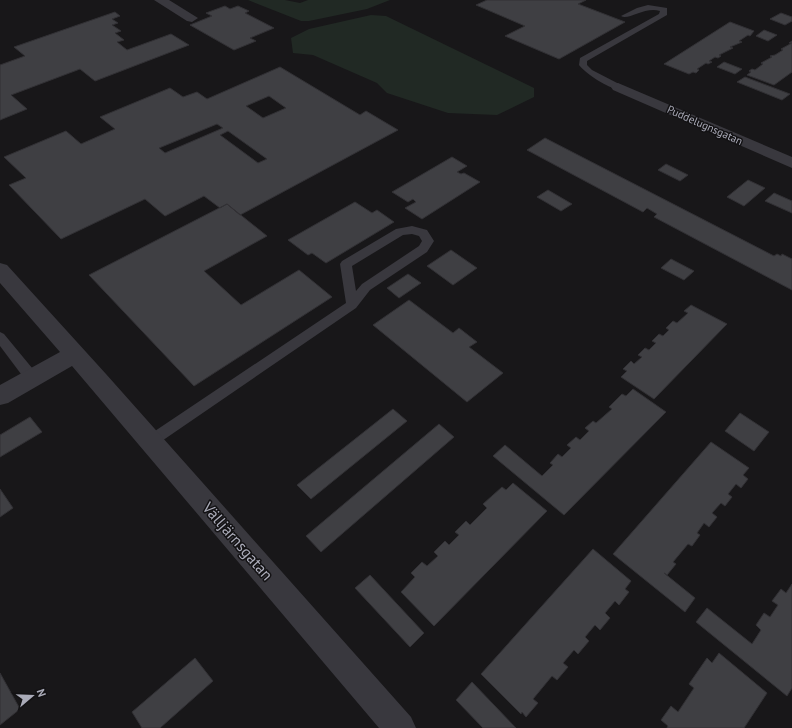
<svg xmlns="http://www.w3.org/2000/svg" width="792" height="728" viewBox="0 0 792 728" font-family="'PT Sans',sans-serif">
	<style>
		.green { fill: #212924 }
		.building { fill: #3f3f43; stroke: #323135; fill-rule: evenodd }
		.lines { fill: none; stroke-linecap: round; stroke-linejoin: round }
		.lane { fill: #39383e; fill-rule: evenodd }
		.street { fill: #39383e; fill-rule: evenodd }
		.labels { text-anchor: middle; stroke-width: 3; stroke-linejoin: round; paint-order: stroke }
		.far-street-label { font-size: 11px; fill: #aaabb8; stroke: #131214 }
		.near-street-label { font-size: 16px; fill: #aaabb8; stroke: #131214 }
	</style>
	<rect width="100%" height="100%" fill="#181719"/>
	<!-- green -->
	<path class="green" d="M248,0H285L300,3L308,0H390L367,9L309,21H301Z
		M371,15L386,16L534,88V97L497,115L448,113L387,93L377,83L313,55L293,53L291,38L309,29Z"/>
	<!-- building -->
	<path class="building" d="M487,0H586L578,4L625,22L559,59L505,36L525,26L476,5Z
		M225,6L230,9L238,6L249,11L245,13L274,28L250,38L256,41L234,50L190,25L212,16L206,13Z
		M115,12L120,16L112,19L118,23L112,25L121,31L115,33L124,40L117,42L127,50L171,34L189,45L95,81L80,69L11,95L27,109L0,120V65L25,56L14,47Z
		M781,13L792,17V21L785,25L770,19Z
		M730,22L754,31L750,36L748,35L739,41L742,42L730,47L733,48L719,55L721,56L718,58L715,57L709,61L712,62L708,64L706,63L697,69L699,70L696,73L693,72L689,74L664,64Z
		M764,30L777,35L768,41L756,36Z
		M792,41V72L774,85L747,75L751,72L749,71L752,69L755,70L763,64L761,63L772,57L770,56L775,55L783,50L781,49L792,43H789Z
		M724,62L742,69L735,74L717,67Z
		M280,67L360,115L366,111L398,130L240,215L227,204L220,208L204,196L165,216L145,199L61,239L9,185L26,178L4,157L66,131L81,144L115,129L100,117L170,88L183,97L197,92L207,99ZM269,96L286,108L263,118L246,106ZM217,124L223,128L165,153L159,148ZM228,131L267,159L258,163L220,135Z
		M745,77L790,94L782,100L737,82Z
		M545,138L774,256L777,254L781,256L782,254L792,259V290L654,217L657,214L647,208L643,212L527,150Z
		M452,157L467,166L457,172L461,174L464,173L480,182L422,219L405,208L416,202L413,199L408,202L392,192Z
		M666,164L688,175L680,181L658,170Z
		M748,180L765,188L744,206L727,197Z
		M548,190L572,204L561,211L537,197Z
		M774,193L792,201V213L765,201Z
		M355,202L372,213L377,210L394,222L326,263L312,253L308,255L288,240Z
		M227,204L267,236L204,271L241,305L299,270L332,297L194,386L89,275Z
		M451,250L477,268L453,285L427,266Z
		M671,259L694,271L684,280L661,268Z
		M408,274L421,283L399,298L387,288Z
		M409,300L453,333L459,328L477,342L469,347L503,373L467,402L373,325Z
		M691,305L727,324L654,399L621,377L627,371L623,369L631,361L634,364L642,357L638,355L645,348L649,350L656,343L652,341L659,334L663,336L669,330L666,328L673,321L677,323L688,313L684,311Z
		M633,389L666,412L564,515L493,456L505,445L542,476L553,465L550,463L558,454L562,457L571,448L567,445L576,437L580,440L589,431L585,428L593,421L596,423L612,409L609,407L622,394L626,396Z
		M393,409L407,421L311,499L297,485Z
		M740,413L769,432L754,451L725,431Z
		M30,417L42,432L0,457V435Z
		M439,424L454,437L321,552L306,536Z
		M711,442L749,468L743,475L748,479L741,488L736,484L728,494L732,497L725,506L721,503L712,513L717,517L709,527L704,523L697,533L700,535L692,546L688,544L673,562L676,564L667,575L664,573L695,598L685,612L613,554Z
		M513,483L547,511L434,626L401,592L415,577L411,573L422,562L427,566L438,556L434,552L445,541L449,545L459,535L455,532L466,521L470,525L487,508L483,504L502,487L506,490Z
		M0,489L13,508L0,517Z
		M593,549L631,581L625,589L629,592L619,605L615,601L605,613L610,618L600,630L595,625L585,637L589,641L578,654L574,650L563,663L568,667L557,680L552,676L533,699L538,703L526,717L522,712L521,714L481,674Z
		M370,575L424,633L410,647L355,588Z
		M792,584V688L787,696L696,622L707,608L752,644L761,630L756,625L764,613L770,617L778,605L772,601L781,589L786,593Z
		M719,653L767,693L744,728H667L668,726L661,720L671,706L678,712L694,688L689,684L707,658L712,663Z
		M195,658L213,681L160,728H142L132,712Z
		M0,673L20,709L0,725Z
		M472,682L516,728H483L456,700Z"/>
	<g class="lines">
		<!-- lane -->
		<path class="lane" d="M648,5L667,8V15L587,61V65L592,70L621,85V89C611,91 585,73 579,65L580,58L659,14L660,11C645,6 628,21 621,16L637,8Z
			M412,226L427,230L434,241L427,252L370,290L356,308L156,445L151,447L146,445L144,441L146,437L346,303L340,264L342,261L396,229ZM412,234L419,236L422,241L419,246L362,284L356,291L352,266L403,235Z
			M0,332L4,334L37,374L39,378L37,382L32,383L27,382L0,346Z"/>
		<!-- street -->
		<path class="street" d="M154,0H169L198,18L192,22L187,21Z
			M618,83L792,157V168L613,90L611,87L613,84Z
			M0,263L7,265L106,374L411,717L416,728H379L72,366L8,403L0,405V385L60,352L0,283Z"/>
	</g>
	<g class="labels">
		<!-- far-street labels -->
		<g class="far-street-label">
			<text transform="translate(705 125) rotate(24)" y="4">Puddelugnsgatan</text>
		</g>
		<!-- near-street labels -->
		<g class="near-street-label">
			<text transform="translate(238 541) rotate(49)" y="6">Välljärnsgatan</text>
		</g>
	</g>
	<!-- north arrow -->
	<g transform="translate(32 696) rotate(71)" stroke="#131214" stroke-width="3" paint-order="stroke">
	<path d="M0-3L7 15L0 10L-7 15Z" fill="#aaabb8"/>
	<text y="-6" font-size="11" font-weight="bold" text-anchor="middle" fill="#aaabb8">N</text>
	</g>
</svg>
